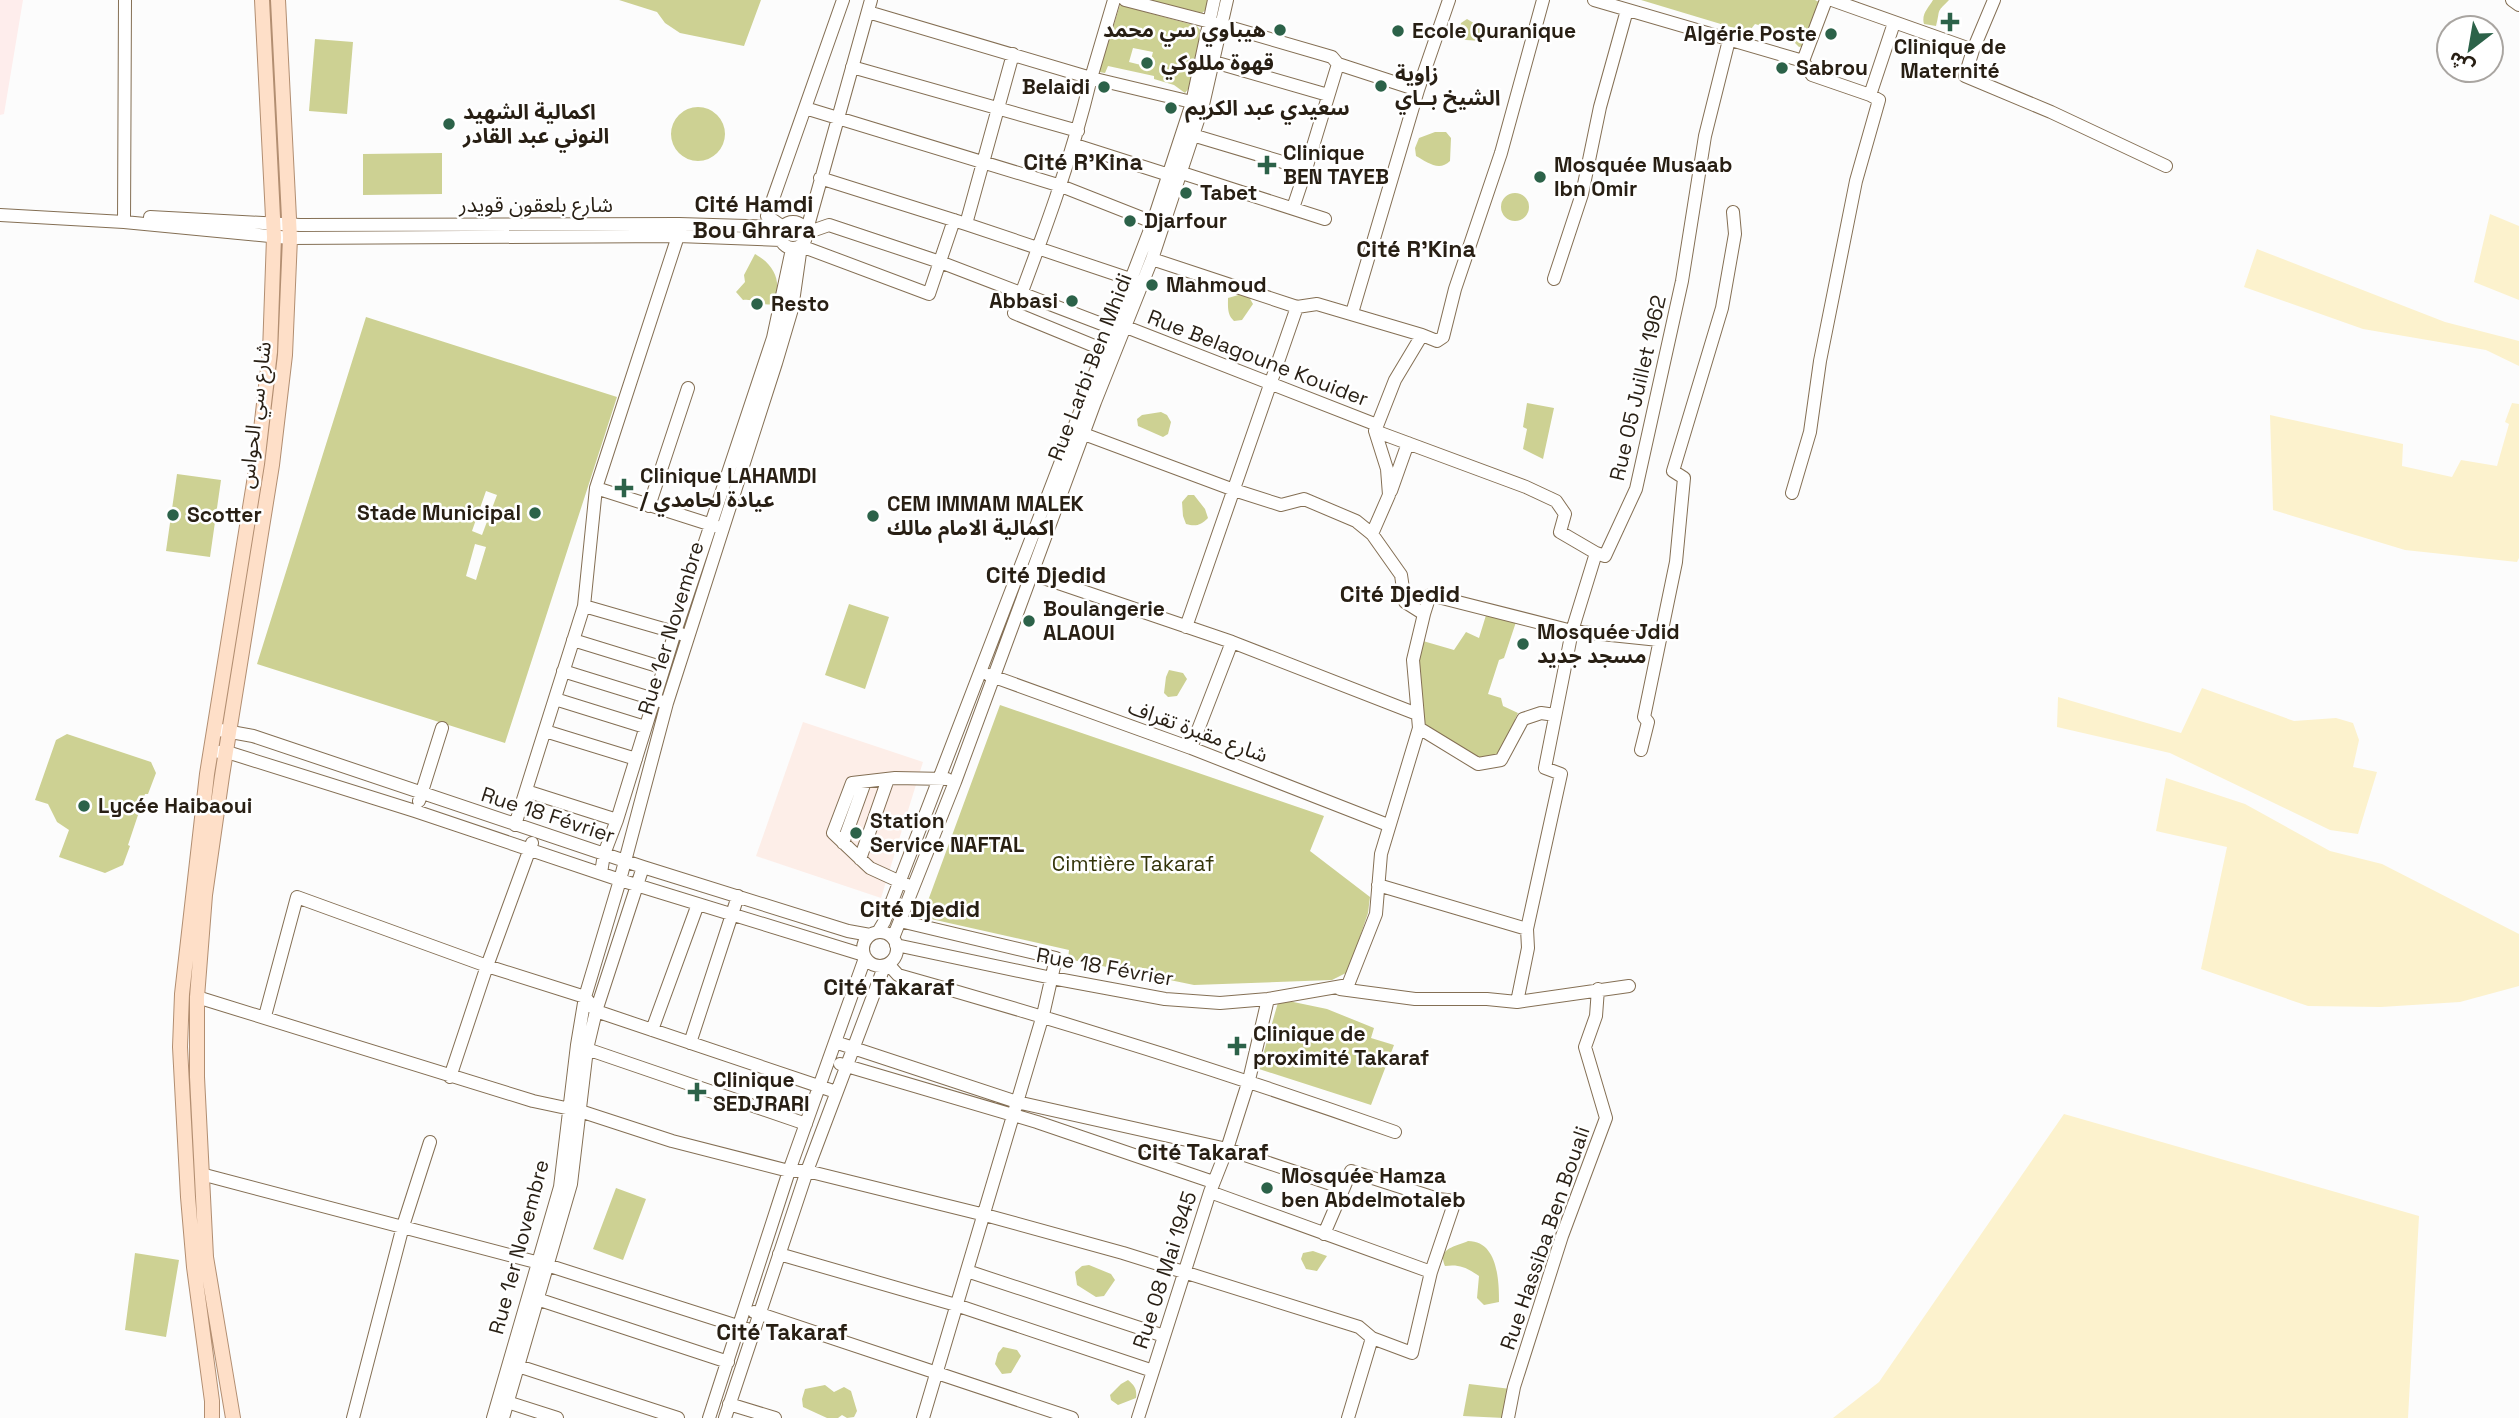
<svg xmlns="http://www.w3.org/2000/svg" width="2519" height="1418" viewBox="0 0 2519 1418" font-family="'Space Grotesk','Noto Sans Arabic',sans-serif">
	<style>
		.commercial { fill: #fdeee8 }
		.industrial { fill: #feedec }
		.green { fill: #cdd193; fill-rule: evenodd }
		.sand { fill: #fcf2cd }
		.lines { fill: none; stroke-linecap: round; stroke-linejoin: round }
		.minor-casing { stroke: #846f54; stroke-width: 14 }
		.major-casing { stroke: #b28e71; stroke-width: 16 }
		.minor { stroke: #fff; stroke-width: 12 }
		.major { stroke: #fedfc8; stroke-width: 14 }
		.poi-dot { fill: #2c6249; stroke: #fff; stroke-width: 2.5 }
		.labels { text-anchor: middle; stroke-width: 5; stroke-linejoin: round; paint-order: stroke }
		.poi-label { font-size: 21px; font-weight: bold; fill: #281f14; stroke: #fff; text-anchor: start }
		.street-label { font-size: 21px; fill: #281f14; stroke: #fff }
		.park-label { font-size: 21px; fill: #33340a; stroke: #fff }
		.neighbourhood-label { font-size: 23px; font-weight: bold; fill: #281f14; stroke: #fff }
	</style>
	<rect width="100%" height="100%" fill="#fcfcfc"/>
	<!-- commercial -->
	<path class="commercial" d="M803,722L923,762L881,898L756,856Z"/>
	<!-- industrial -->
	<path class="industrial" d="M0,0H23L4,114L0,115Z"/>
	<!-- green -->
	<path class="green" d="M619,0H761L744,46L680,33L665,23L657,12Z
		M1148,0H1208L1207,9L1202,13Z
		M1641,0H1815L1819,2L1803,46L1799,47L1795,43L1796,37L1755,24L1751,29L1744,31Z
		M1933,0H1949C1935,14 1941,8 1936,26L1924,24C1921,14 1929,7 1933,0Z
		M1120,5L1197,26L1201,31L1189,88L1185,93L1174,85L1154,79V76L1108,66L1105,73L1099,72ZM1133,48L1153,52L1149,67L1129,62Z
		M1467,19L1484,29L1485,37L1482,41L1466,40L1458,37L1461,23Z
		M315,39L353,42L347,114L309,111Z
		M671 134a27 27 0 1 1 54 0a27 27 0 1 1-54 0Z
		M1435,132H1446L1451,138L1450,161C1439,172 1427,162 1416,156L1415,148L1419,138Z
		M442,153V194L363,195V154Z
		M1501 207a14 14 0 1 1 28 0a14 14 0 1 1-28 0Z
		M755,254C775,265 783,283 773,304C761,307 754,298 743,300L736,292L745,282L744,275Z
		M1242,294L1249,297L1253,304L1242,320L1234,321C1227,315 1228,307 1228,298Z
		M366,317L617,397L505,743L257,664ZM486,491L497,495L482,535L472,531ZM475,544L486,547L476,580L466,576Z
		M1527,403L1554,408L1543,459L1523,449L1527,429L1523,427Z
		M1161,412L1167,415L1171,422L1168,434L1163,437L1138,426L1137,419L1142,415Z
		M177,474L221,480L210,557L166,551Z
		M1188,495H1194L1205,509L1208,518C1201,525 1196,527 1186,524L1183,516L1182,502Z
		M849,604L889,617L865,689L825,675Z
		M1487,612L1516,622L1504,658L1499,660L1488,694L1501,698L1503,706L1518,713L1515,719L1516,724L1498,758L1482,760L1429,730L1423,722L1417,656L1423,641L1454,650L1466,632L1479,638Z
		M1169,670L1183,673L1187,679L1177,696L1168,697L1164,693L1166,677Z
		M1000,705L1324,816L1310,851L1370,897L1368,913L1348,972L1332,980L1194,985L1068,959L1069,950L922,917Z
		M67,734L151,762L156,773L148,794H145L128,845L130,846L123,865L105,873L59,857L69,830L57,822L48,804L35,800L56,740Z
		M1279,999L1327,1009L1374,1028L1371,1038L1394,1045L1371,1105L1259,1069Z
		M616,1188L646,1199L623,1260L593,1249Z
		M1468,1241C1498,1241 1499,1281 1499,1302L1484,1305L1477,1298L1479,1276C1467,1268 1460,1264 1445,1266C1437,1248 1455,1247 1468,1241Z
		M1313,1251L1327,1256L1317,1271L1306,1269L1301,1259L1303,1253Z
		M135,1253L179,1260L166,1337L125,1330Z
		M1089,1265L1111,1274L1115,1280L1104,1296L1096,1297L1077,1285L1075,1272L1082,1266Z
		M1003,1347L1017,1350L1021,1356L1011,1373L1002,1374L995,1364L998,1353Z
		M1128,1380C1135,1386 1137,1389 1136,1398L1118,1405L1111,1400L1110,1395L1121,1384Z
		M1469,1384L1511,1389L1504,1418L1463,1416Z
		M825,1385L834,1392L844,1387L851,1391L857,1411L854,1417L847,1418L842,1415L838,1418H827L803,1407L802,1399L805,1389Z"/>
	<!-- sand -->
	<path class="sand" d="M2490,214L2519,226V300L2474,282Z
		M2257,249L2445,322L2519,341V366L2486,350L2363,329L2244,287Z
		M2512,403L2519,404V558L2517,562L2405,550L2273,510L2270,415L2403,444L2402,466L2452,477L2461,460L2497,466L2509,424L2505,422Z
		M2202,688L2294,721L2336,718L2353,723L2359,740L2353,767L2377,772L2358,834L2330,830L2170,753L2057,727L2058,697L2181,733Z
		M2166,778L2245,804L2330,851L2382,864L2519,934V986L2460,1002L2381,1007L2308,1006L2201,969L2227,847L2156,831Z
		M2064,1114L2419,1216L2408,1418H1833L1879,1382Z"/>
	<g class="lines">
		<defs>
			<path id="minor" d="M1125,0L1222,25L1332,57L1338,64L1418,90L1449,0
				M1594,0L1803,61
				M1832,0L1973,50L1965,76L2051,112L2166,166
				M2512,0L2519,5
				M868,12L1091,78L1114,0
				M1973,50L1994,0
				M1803,61L1812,75L1870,95L1894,23
				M1803,61L1826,0
				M1214,62L1328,95
				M852,67L1078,131
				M805,108L1061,186L1160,225
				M1189,134L1306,169L1338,64
				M1075,145L1169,175
				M1182,173L1325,219
				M820,178L966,224L1139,282
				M1293,208L1306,169
				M0,215L124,222L290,238L678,236L781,240
				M150,217L300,225L679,224L783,227
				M124,222L125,0
				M780 235a13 13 0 1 1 26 0a13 13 0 1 1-26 0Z
				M966,224L1013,54
				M783,227L767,216L843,0
				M806,233L829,225L940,262L1120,331
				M806,233L871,0
				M1152,259L1297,307L1317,304L1422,335
				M1554,279L1582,194L1600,107L1627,10
				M1352,313L1418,90
				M1126,327L1377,425
				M1109,352L1014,313C1044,233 1071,161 1091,78L1200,104
				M1375,431L1526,487L1556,501L1565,514L1560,532L1596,553
				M596,488L715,526
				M1391,491L1408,443
				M1792,493L1810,432L1820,361L1856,181L1879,100L1870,95
				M649,506L688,388
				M1372,534L1389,495L1387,469L1375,431L1395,380L1422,335L1437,341L1443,337L1455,289L1501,153L1543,0
				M1026,572L1232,642L1417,714
				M584,606L681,634
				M1424,614L1430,595L1572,631L1659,640
				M1186,627L1297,307
				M573,640L664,668
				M563,671L660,701
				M989,675L1191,748L1388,825
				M555,699L645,727
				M1419,728L1478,764L1501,760L1523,719L1541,713L1555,715
				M220,730L253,736L643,867L848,931L870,935
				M545,731L636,759
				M1191,748L1232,642
				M1641,750L1648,722L1644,717L1676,562L1684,478L1673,471L1722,308L1735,234L1733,212
				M219,752H227L415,811L620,880L864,955
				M526,791L617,820
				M419,801L442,728
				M515,825L584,606L596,488L678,236L679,228
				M843,843L865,782
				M860,859L888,779
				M601,873L604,854L617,820L675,632L773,338L792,249
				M907,885L870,868L833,833L852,783L895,778L947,779
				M1378,885L1527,929
				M900,921L1056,958L1043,1015L923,1418
				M863 949a17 17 0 1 1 34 0a17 17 0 1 1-34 0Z
				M878,932L884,922L1153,222L1192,103L1214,0
				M893,938L955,782L1095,402L1152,259L1203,105L1227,0
				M896,945L1052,978L1165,999L1220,1003L1268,999L1348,985L1376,914L1381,854L1419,728L1413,660L1424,614L1405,602L1401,575L1372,534L1356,521L1304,499L1281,505L1234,490L1073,430
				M888,964L898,975C1066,1022 1231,1074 1395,1132
				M1340,989L1415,999H1487L1517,1002L1629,986
				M197,997L533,1101L580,1111L672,1141L789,1171H807L985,1215L1123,1253L1359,1327L1372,1338L1412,1353L1431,1272L1455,1201L1438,1199L1351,1171L1324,1234
				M1517,1002L1528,948L1527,929L1561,774L1545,768L1572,631L1596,553L1605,556L1636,489L1682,281L1705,136L1729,40
				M265,1016L297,897L487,966L585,997L596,1011L836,1092
				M652,1030L698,904
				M835,1042L1017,1102L1227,1149L1343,1188
				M690,1043L738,896
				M581,1047L806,1124
				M840,1064L1037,1122L1213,1182
				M450,1077L487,966L532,843
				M201,1174L547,1265L753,1331
				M1210,1192L1431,1272
				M779,1254L956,1305L1153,1371
				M967,1271L1164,1336
				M537,1299L728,1362
				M754,1312L1072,1418
				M512,1364L678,1418
				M501,1400L557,1418
				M729,1404L775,1418
				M353,1418L403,1226L430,1142
				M493,1418L560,1187L577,1045L585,997L620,880L667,703L776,363L792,309L801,246L929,294L954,220
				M503,1418L571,1184L587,1049L596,1011L643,867
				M709,1418L789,1171L865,958
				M725,1418L807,1171L884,967
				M1138,1418L1210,1192L1227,1149L1249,1080L1268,999
				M1348,1418L1372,1338
				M1508,1418L1514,1387L1562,1236L1606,1118L1585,1047L1596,1016L1598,989"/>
			<path id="major" d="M212,1418V1401L194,1267L188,1197L180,1047L182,994L207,774L257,464L270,352L274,237L262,0
				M233,1418L206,1257L197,1077V997L205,895L222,776L272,465L285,355L290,238L278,0"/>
		</defs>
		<!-- minor casing -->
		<use href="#minor" class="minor-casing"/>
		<!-- major casing -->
		<use href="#major" class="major-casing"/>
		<!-- minor -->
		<use href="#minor" class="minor"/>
		<!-- major -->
		<use href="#major" class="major"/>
	</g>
	<!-- markers -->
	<g class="poi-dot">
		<path d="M1946.5 11.5h7v7h7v7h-7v7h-7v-7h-7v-7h7z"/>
		<circle cx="1280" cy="30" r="7"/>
		<circle cx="1398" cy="31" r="7"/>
		<circle cx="1831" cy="34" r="7"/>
		<circle cx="1147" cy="63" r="7"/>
		<circle cx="1782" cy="68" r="7"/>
		<circle cx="1381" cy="86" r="7"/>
		<circle cx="1104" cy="87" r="7"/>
		<circle cx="1171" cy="108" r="7"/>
		<circle cx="449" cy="124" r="7"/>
		<path d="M1263.5 154.5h7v7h7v7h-7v7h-7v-7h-7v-7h7z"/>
		<circle cx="1540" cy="177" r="7"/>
		<circle cx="1186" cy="193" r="7"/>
		<circle cx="1130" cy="221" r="7"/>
		<circle cx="1152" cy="285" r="7"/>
		<circle cx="1072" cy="301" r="7"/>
		<circle cx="757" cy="304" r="7"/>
		<path d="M620.5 477.5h7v7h7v7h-7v7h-7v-7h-7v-7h7z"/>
		<circle cx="535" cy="513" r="7"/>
		<circle cx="173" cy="515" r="7"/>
		<circle cx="873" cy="516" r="7"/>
		<circle cx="1029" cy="621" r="7"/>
		<circle cx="1523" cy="644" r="7"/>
		<circle cx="84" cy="806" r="7"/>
		<circle cx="856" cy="833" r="7"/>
		<path d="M1233.5 1035.5h7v7h7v7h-7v7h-7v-7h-7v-7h7z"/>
		<path d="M693.5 1081.5h7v7h7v7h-7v7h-7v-7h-7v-7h7z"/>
		<circle cx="1267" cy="1188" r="7"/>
	</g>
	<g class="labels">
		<!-- poi labels -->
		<g class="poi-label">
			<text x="1266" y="37" text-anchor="end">هيباوي سي محمد</text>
			<text x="1412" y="38">Ecole Quranique</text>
			<text x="1817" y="41" text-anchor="end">Algérie Poste</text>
			<text x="1950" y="54" text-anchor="middle">Clinique de<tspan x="1950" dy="24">Maternité</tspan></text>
			<text x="1161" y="70">قهوة مللوكي</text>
			<text x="1796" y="75">Sabrou</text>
			<text x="1395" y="81">زاوية<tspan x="1395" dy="24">الشيخ بــاي</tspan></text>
			<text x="1090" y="94" text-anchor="end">Belaidi</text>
			<text x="1185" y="115">سعيدي عبد الكريم</text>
			<text x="463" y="119">اكمالية الشهيد<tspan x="463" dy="24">النوني عبد القادر</tspan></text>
			<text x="1283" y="160">Clinique<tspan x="1283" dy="24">BEN TAYEB</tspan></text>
			<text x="1554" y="172">Mosquée Musaab<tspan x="1554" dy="24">Ibn Omir</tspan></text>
			<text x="1200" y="200">Tabet</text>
			<text x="1144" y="228">Djarfour</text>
			<text x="1166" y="292">Mahmoud</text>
			<text x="1058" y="308" text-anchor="end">Abbasi</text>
			<text x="771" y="311">Resto</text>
			<text x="640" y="483">Clinique LAHAMDI<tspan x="640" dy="24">/ عيادة لحامدي</tspan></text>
			<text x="887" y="511">CEM IMMAM MALEK<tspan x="887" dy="24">اكمالية الامام مالك</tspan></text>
			<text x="521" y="520" text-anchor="end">Stade Municipal</text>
			<text x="187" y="522">Scotter</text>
			<text x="1043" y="616">Boulangerie<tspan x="1043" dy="24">ALAOUI</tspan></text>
			<text x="1537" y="639">Mosquée Jdid<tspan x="1537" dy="24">مسجد جديد</tspan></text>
			<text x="98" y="813">Lycée Haibaoui</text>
			<text x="870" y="828">Station<tspan x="870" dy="24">Service NAFTAL</tspan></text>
			<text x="1253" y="1041">Clinique de<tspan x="1253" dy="24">proximité Takaraf</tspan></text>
			<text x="713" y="1087">Clinique<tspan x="713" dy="24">SEDJRARI</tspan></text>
			<text x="1281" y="1183">Mosquée Hamza<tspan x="1281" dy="24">ben Abdelmotaleb</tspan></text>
		</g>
		<!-- street labels -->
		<g class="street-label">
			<text x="536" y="212">شارع بلعقون قويدر</text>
			<text transform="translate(1258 358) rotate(21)" y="7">Rue Belagoune Kouider</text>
			<text transform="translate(1090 367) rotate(-69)" y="7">Rue Larbi Ben Mhidi</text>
			<text transform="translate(1638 388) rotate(-77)" y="7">Rue 05 Juillet 1962</text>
			<text transform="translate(255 415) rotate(-83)" y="7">شارع سي الحواس</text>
			<text transform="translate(671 628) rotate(-73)" y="7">Rue 1er Novembre</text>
			<text transform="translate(1198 731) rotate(20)" y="7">شارع مقبرة تقراف</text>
			<text transform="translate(548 815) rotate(18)" y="7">Rue 18 Février</text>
			<text transform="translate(1105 967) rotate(10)" y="7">Rue 18 Février</text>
			<text transform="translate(1545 1238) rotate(-71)" y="7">Rue Hassiba Ben Bouali</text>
			<text transform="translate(519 1247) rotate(-75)" y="7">Rue 1er Novembre</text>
			<text transform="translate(1165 1270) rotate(-72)" y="7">Rue 08 Mai 1945</text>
		</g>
		<!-- park labels -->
		<g class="park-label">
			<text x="1133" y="871">Cimtière Takaraf</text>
		</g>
		<!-- neighbourhood labels -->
		<g class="neighbourhood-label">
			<text x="1083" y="170">Cité R'Kina</text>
			<text x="754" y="212">Cité Hamdi<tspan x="754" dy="26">Bou Ghrara</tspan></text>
			<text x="1416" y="257">Cité R'Kina</text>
			<text x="1046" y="583">Cité Djedid</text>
			<text x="1400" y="602">Cité Djedid</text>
			<text x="920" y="917">Cité Djedid</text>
			<text x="889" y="995">Cité Takaraf</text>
			<text x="1203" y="1160">Cité Takaraf</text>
			<text x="782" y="1340">Cité Takaraf</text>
		</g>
	</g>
	<!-- north arrow -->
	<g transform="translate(2470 49) rotate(211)"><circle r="33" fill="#ffffff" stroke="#a9a5a1" stroke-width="2"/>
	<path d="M0-5L12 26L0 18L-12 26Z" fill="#2c6249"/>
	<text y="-10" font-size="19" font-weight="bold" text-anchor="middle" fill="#281f14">ش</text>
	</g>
</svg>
